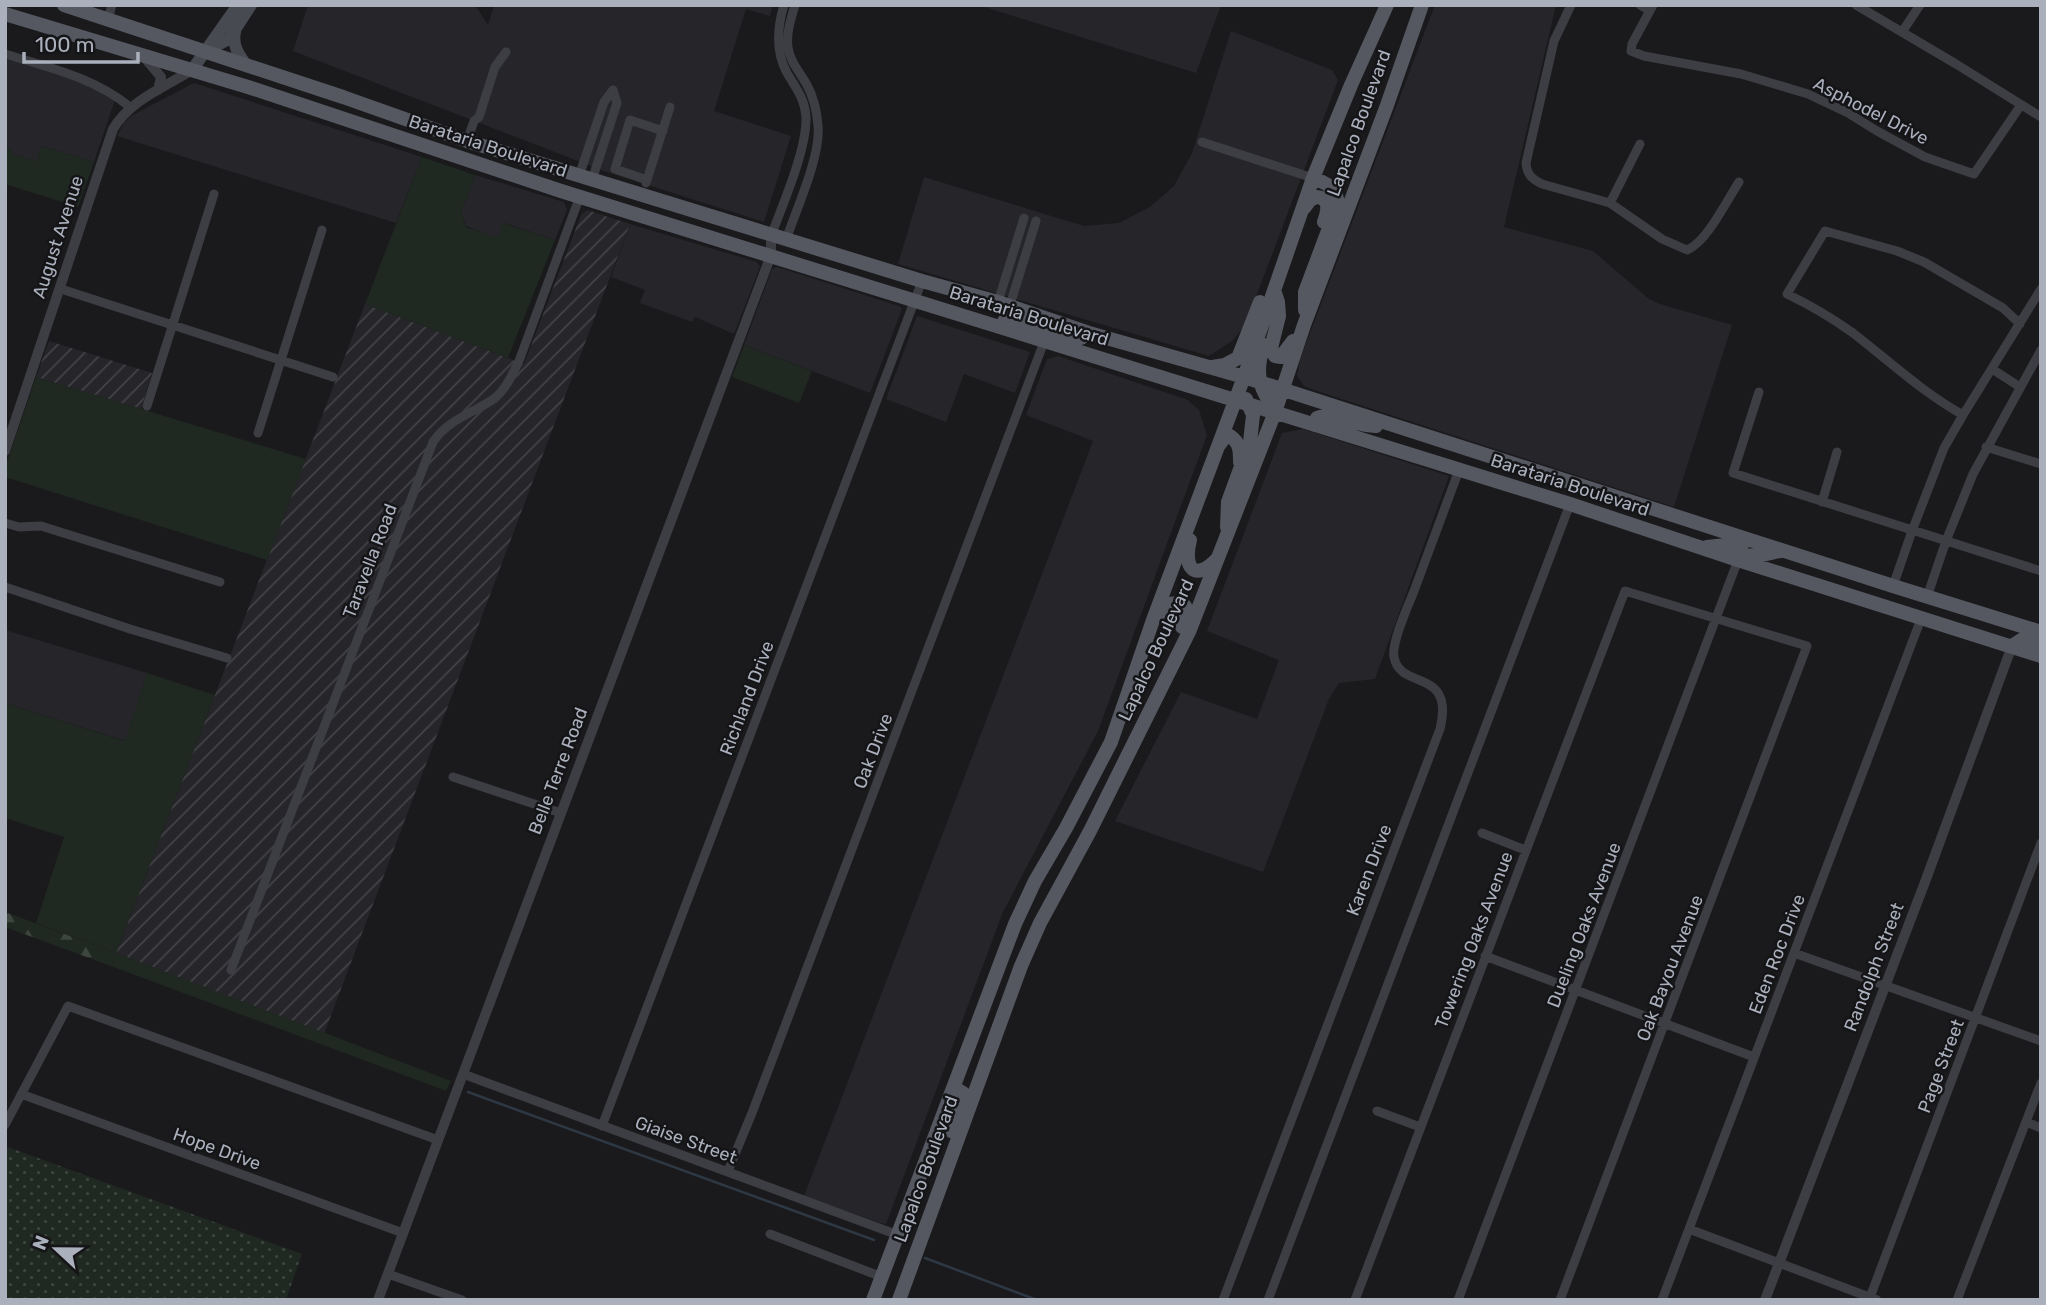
<svg xmlns="http://www.w3.org/2000/svg" width="2046" height="1305" viewBox="0 0 2046 1305" font-family="Rubik,sans-serif">
	<style>
		.built { fill: #26262a }
		.industrial { fill: url(#industrial-furrows) }
		.grass { fill: #1f2821 }
		.forest { fill: url(#forest-firs) }
		.park { fill: url(#park-dots) }
		.lines { fill: none; stroke-linecap: round; stroke-linejoin: round }
		.stream { stroke: #2e3842; stroke-width: 2.5 }
		.minor { stroke: #3d3d44; stroke-width: 9 }
		.tertiary { stroke: #3d3d44; stroke-width: 10 }
		.secondary { stroke: #484a52; stroke-width: 12 }
		.primary { stroke: #565861; stroke-width: 14 }
		.labels { text-anchor: middle; stroke-width: 5; stroke-linejoin: round; paint-order: stroke }
		.street-label { font-size: 18px; fill: #abb0bd; stroke: #151518 }
	</style>
	<defs>
		<pattern id="industrial-furrows" width="10" height="10" patternUnits="userSpaceOnUse" patternTransform="scale(1.75)"><rect width="10" height="10" fill="#26262a"/><path d="M-1 1l2-2M0 10L10 0M9 11l2-2" fill="none" stroke="#434347"/></pattern>
		<pattern id="forest-firs" width="22" height="20" patternUnits="userSpaceOnUse" patternTransform="scale(1.75)"><rect width="22" height="20" fill="#1f2821"/><path d="M5 1l3.5 6h-7zM16 11l3.5 6h-7z" fill="#3d453f"/></pattern>
		<pattern id="park-dots" width="8" height="8" patternUnits="userSpaceOnUse" patternTransform="scale(1.75)"><rect width="8" height="8" fill="#1f2821"/><path d="M2 2h.1M6 6h.1" fill="none" stroke="#3d453f" stroke-width="1.8" stroke-linecap="round"/></pattern>
	</defs>
	<rect width="100%" height="100%" fill="#1a1a1d"/>
	<!-- built -->
	<path class="built" d="M308,5H384L390,7L395,5H475L488,25L494,5H773L770,16L746,9L714,111L791,136L764,222L604,171L293,51Z
		M978,5H1221L1196,73Z
		M1435,5H1556L1504,227L1593,251L1649,299L1660,304L1732,325L1674,507L1317,391L1304,386L1297,376L1300,359Z
		M1231,31L1332,70L1338,80L1245,326L1232,341L1209,356L898,264L924,177L1084,226L1119,223L1150,207L1174,186L1192,153Z
		M5,59L47,70L95,88L115,100L94,162L42,146L36,162L13,154L5,144Z
		M194,83L422,157L396,223L117,136L124,123L131,116Z
		M475,175L564,202L567,210L555,240L504,223L497,239L466,226L461,213Z
		M630,224L757,262L760,267L734,334L695,317L692,322L640,303L645,290L611,277Z
		M777,267L899,306L902,309L870,393L744,345L772,269Z
		M917,316L1030,352L1015,393L964,374L946,422L886,399Z
		M1058,356L1188,400L1199,410L1207,435L1098,731L1003,912L886,1224L881,1223L804,1196L1093,441L1026,415L1047,359Z
		M1303,429L1449,476L1375,679L1339,683L1329,699L1263,872L1115,821L1181,692L1257,719L1279,660L1207,631L1282,433Z
		M5,630L147,673L126,741L5,703Z"/>
	<!-- industrial -->
	<path class="industrial" d="M587,210L630,224L324,1034L116,953L365,304L524,364L581,215Z
		M49,341L152,373L141,409L36,377Z"/>
	<!-- grass -->
	<path class="grass" d="M5,144L13,154L36,162L42,146L94,162L78,207L5,184Z
		M422,157L475,175L461,213L466,227L497,238L503,223L555,240L508,358L365,304Z
		M744,345L812,371L799,403L732,377Z
		M36,377L306,459L267,560L5,477V468Z
		M147,673L215,695L116,953L451,1081L446,1091L111,966L116,953L36,923L64,837L5,818V703L125,741Z"/>
	<!-- forest -->
	<path class="forest" d="M5,912L116,953L111,966L5,927Z"/>
	<!-- park -->
	<path class="park" d="M5,1146L302,1254L286,1300H5Z"/>
	<g class="lines">
		<!-- stream -->
		<path class="stream" d="M468,1092L874,1240
			M925,1258L1037,1300"/>
		<!-- minor -->
		<path class="minor" d="M1571,5L1554,41L1526,163C1527,175 1532,179 1542,184L1610,203L1662,239L1687,250C1707,242 1727,200 1739,182
			M1640,5L1650,11
			M1653,5L1632,44L1631,51L1644,56L1741,74L1808,94L1848,113L1877,131L1925,157L1974,174L2021,105
			M1856,5L1956,64L2041,117
			M108,19L112,5
			M1902,32L1920,5
			M5,54C48,67 95,78 130,107
			M467,141L474,121L479,117L495,67L506,52
			M1202,142L1313,178
			M579,176L604,102L613,90
			M592,180L617,103L613,90
			M647,180L615,169L630,120L663,131
			M646,183L670,107
			M1610,203L1640,144
			M771,236C783,204 807,149 806,117C805,99 796,88 787,73C775,51 777,28 784,5
			M786,240C796,210 821,156 818,126C817,112 814,98 807,85C800,72 790,62 788,47C786,33 791,19 795,5
			M61,289L333,377
			M998,302L1024,218
			M1010,305L1036,221
			M1992,369L2020,387
			M1759,392L1733,473L2041,571
			M147,406L214,194
			M1963,415C1922,392 1889,361 1853,333C1832,318 1810,305 1787,294L1825,231L1897,251L1924,262L2003,308L2020,324
			M258,433L322,230
			M1986,447L2041,464
			M1822,502L1837,452
			M5,523L19,527L41,526L220,582
			M1893,586L1912,531L1944,448L1963,415L2041,289
			M5,587L130,629L227,658
			M1927,597L1946,541L1973,474L2041,350
			M453,777L561,813
			M1482,833L1525,850
			M1794,953L2041,1041
			M1485,956L1754,1057
			M231,970L433,442C448,419 474,413 495,398C506,389 513,373 519,361L580,196
			M463,1074L898,1235
			M21,1094L403,1233
			M1377,1111L1420,1127
			M2026,1122L2041,1128
			M5,1125L68,1006L438,1140
			M602,1126L922,281
			M728,1171L752,1113L1044,342
			M1689,1229L1877,1300
			M770,1234L882,1277
			M388,1274L462,1300
			M1223,1300L1440,729C1455,667 1400,691 1394,657C1391,643 1408,606 1414,591C1429,550 1444,510 1459,470
			M1268,1300L1570,504
			M1355,1300L1625,591L1807,646L1560,1300
			M1458,1300L1738,560
			M1662,1300L1921,619
			M1869,1300L2041,843
			M1957,1300L2041,1083"/>
		<!-- tertiary -->
		<path class="tertiary" d="M144,57L161,77L158,90
			M5,451L113,129C130,100 165,87 192,70
			M378,1300L771,255V236
			M1765,1300L1925,882L2012,646"/>
		<!-- secondary -->
		<path class="secondary" d="M235,32C232,46 239,55 247,66
			M208,50L229,39L251,5
			M192,70L238,5"/>
		<!-- primary -->
		<path class="primary" d="M64,5L343,97L467,141L922,281L998,302L1089,333L1244,377L1893,586L2041,632
			M5,14L248,87L561,191L1570,504L1738,560L2041,656
			M1304,208L1310,200L1316,197C1331,198 1328,211 1324,222
			M1274,290L1278,302L1279,316L1271,348L1275,356L1281,357L1293,341
			M1305,310V292L1338,204C1336,188 1327,183 1313,178
			M1001,327L1005,320L1010,319L1075,338H1081L1088,334
			M1264,345C1254,373 1259,391 1279,414
			M1212,367L1225,365L1238,358L1260,302
			M1315,425L1317,418C1331,412 1359,427 1376,426
			M1219,445L1225,437L1230,436C1240,443 1240,450 1240,462
			M1227,527L1228,502L1250,442L1253,415L1246,399
			M1190,540C1183,567 1194,583 1217,559
			M1707,547L1726,545L1733,548L1741,546L1746,539
			M1738,560C1747,553 1752,556 1762,555C1768,554 1774,552 1780,551
			M1157,616L1168,604L1181,603L1185,606L1187,614L1182,627
			M2012,646L2023,639L2041,643
			M951,1093L958,1090L963,1093L951,1131
			M873,1300L1015,924L1035,881L1066,828L1111,742L1153,620L1244,377L1313,178L1351,85L1387,5
			M899,1300L1021,966L1040,923L1090,831L1189,632L1275,412L1304,325L1386,108L1422,5"/>
	</g>
	<g class="labels">
		<!-- street labels -->
		<g class="street-label">
			<text transform="translate(1871 111) rotate(27)" y="6">Asphodel Drive</text>
			<text transform="translate(1359 123) rotate(-70)" y="6">Lapalco Boulevard</text>
			<text transform="translate(488 146) rotate(18)" y="6">Barataria Boulevard</text>
			<text transform="translate(58 237) rotate(-72)" y="6">August Avenue</text>
			<text transform="translate(1029 316) rotate(17)" y="6">Barataria Boulevard</text>
			<text transform="translate(1570 485) rotate(18)" y="6">Barataria Boulevard</text>
			<text transform="translate(370 561) rotate(-69)" y="6">Taravella Road</text>
			<text transform="translate(1156 650) rotate(-65)" y="6">Lapalco Boulevard</text>
			<text transform="translate(747 698) rotate(-69)" y="6">Richland Drive</text>
			<text transform="translate(873 751) rotate(-69)" y="6">Oak Drive</text>
			<text transform="translate(558 771) rotate(-69)" y="6">Belle Terre Road</text>
			<text transform="translate(1369 870) rotate(-69)" y="6">Karen Drive</text>
			<text transform="translate(1584 925) rotate(-69)" y="6">Dueling Oaks Avenue</text>
			<text transform="translate(1474 940) rotate(-69)" y="6">Towering Oaks Avenue</text>
			<text transform="translate(1777 954) rotate(-69)" y="6">Eden Roc Drive</text>
			<text transform="translate(1874 967) rotate(-69)" y="6">Randolph Street</text>
			<text transform="translate(1670 968) rotate(-69)" y="6">Oak Bayou Avenue</text>
			<text transform="translate(1941 1066) rotate(-69)" y="6">Page Street</text>
			<text transform="translate(686 1140) rotate(20)" y="6">Giaise Street</text>
			<text transform="translate(217 1149) rotate(20)" y="6">Hope Drive</text>
			<text transform="translate(926 1169) rotate(-70)" y="6">Lapalco Boulevard</text>
		</g>
	</g>
	<!-- border -->
	<rect width="2046" height="1305" fill="none" stroke="#abb0bd" stroke-width="14"/>
	<!-- north arrow -->
	<g transform="translate(56 1249) rotate(292)" stroke="#151518" stroke-width="5" paint-order="stroke">
	<path d="M0-5L12 26L0 18L-12 26Z" fill="#abb0bd"/>
	<text y="-10" font-size="19" font-weight="bold" text-anchor="middle" fill="#abb0bd">N</text>
	</g>
	<!-- scale -->
	<path d="M24 52v10h114v-10" fill="none" stroke="#abb0bd" stroke-width="3.5"/>
	<text x="35" y="52" font-size="21" fill="#abb0bd" stroke="#151518" stroke-width="5" paint-order="stroke">100 m</text>
</svg>
